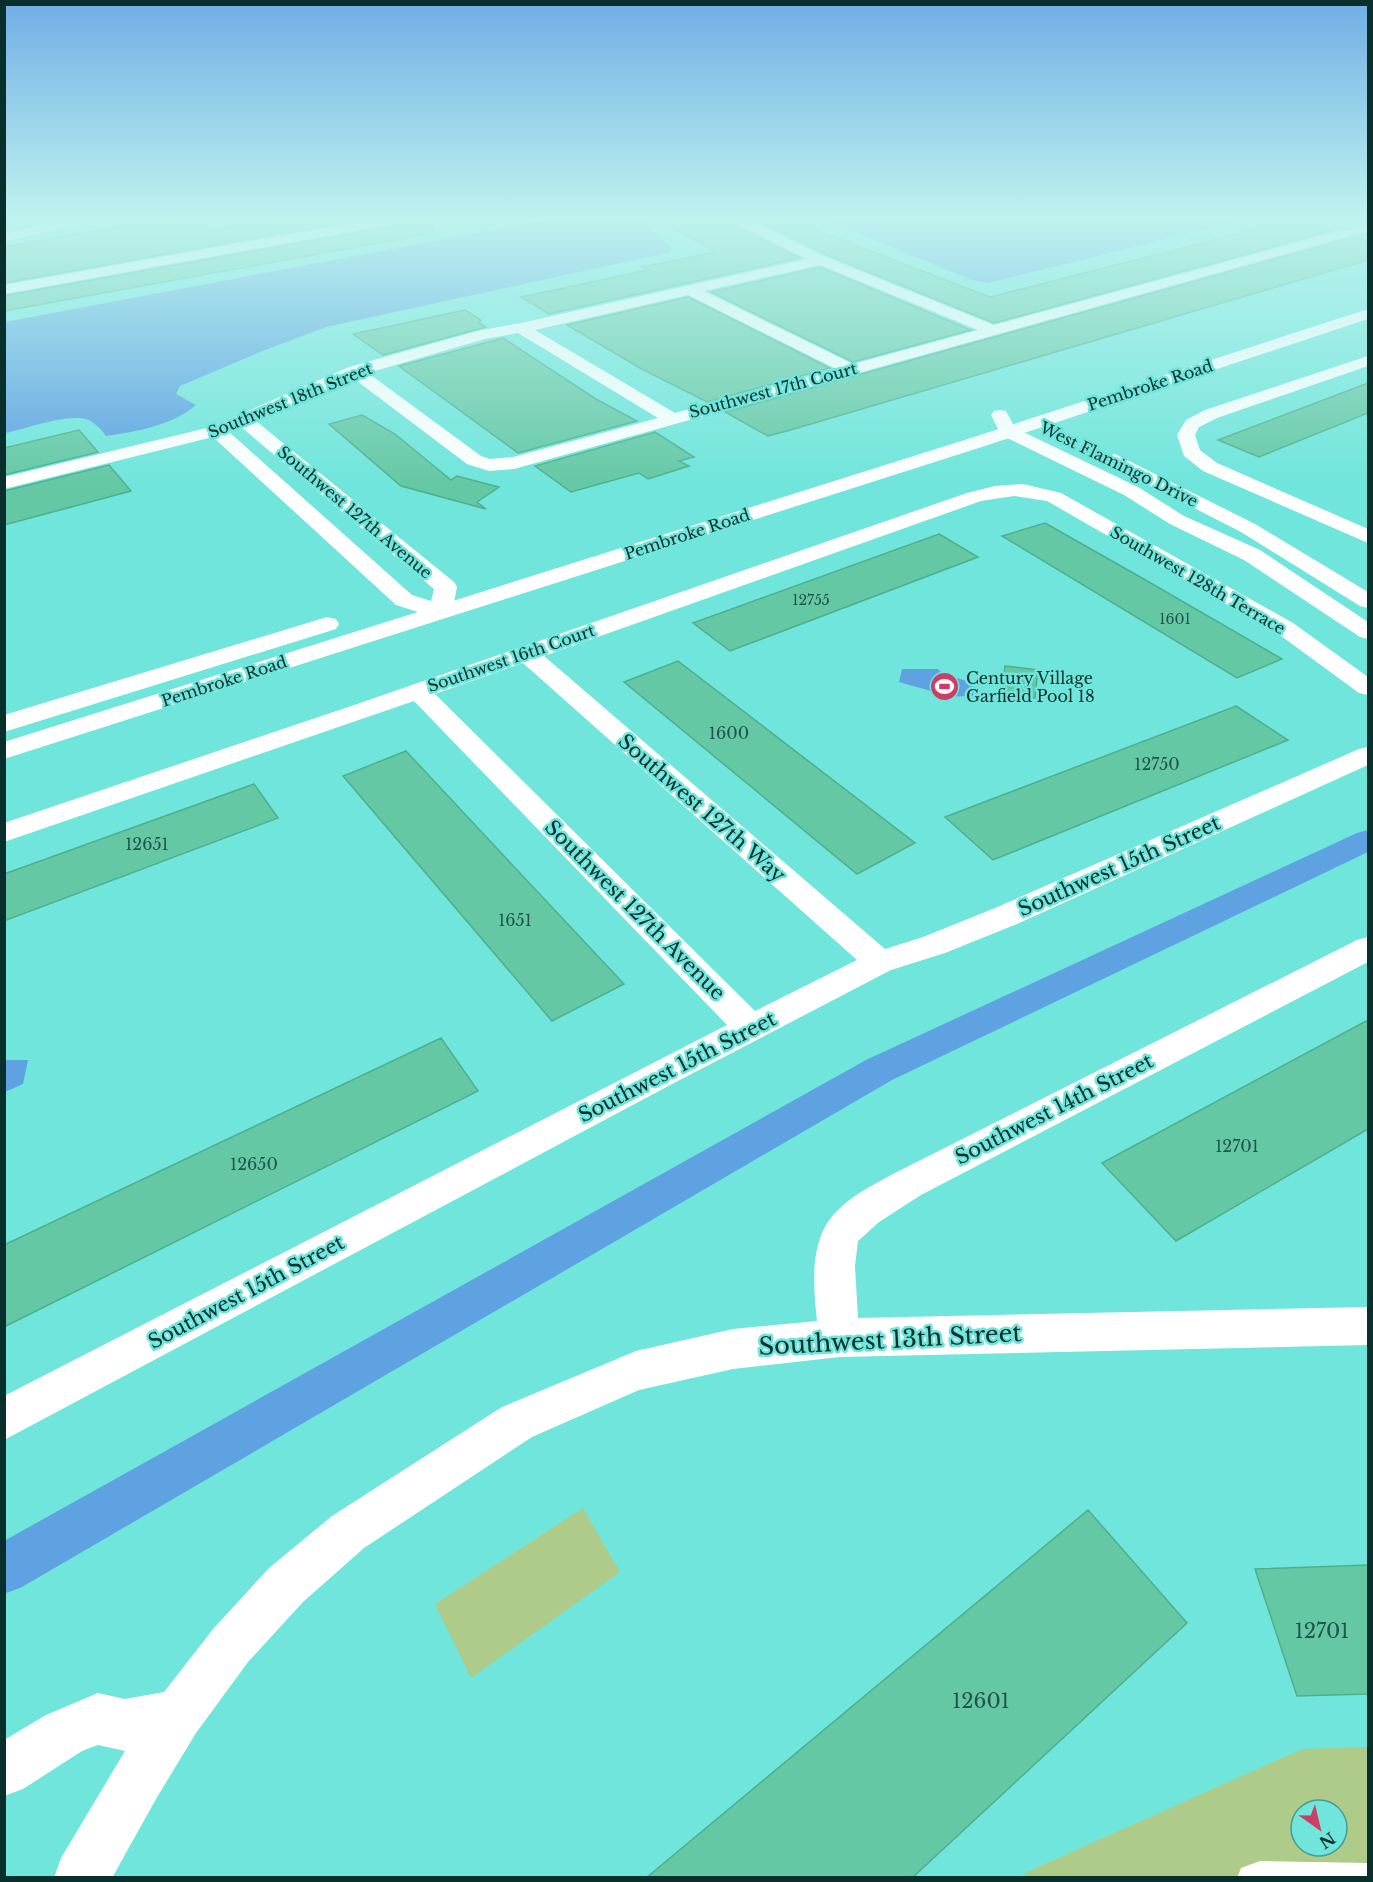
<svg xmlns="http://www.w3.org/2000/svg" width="1373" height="1882" viewBox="0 0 1373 1882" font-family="'Libre Baskerville',serif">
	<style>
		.green { fill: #aecb8a; fill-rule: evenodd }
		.water { fill: #5ea2e1 }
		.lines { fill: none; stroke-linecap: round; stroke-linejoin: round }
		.canal { fill: #5ea2e1; fill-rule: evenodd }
		.building { fill: #65c8a5; stroke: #4cb08e; stroke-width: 1.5 }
		.service { fill: #fff; fill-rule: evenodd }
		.minor { fill: #fff; fill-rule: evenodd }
		.secondary { fill: #fff; fill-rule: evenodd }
		.labels { text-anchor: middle; stroke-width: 5; stroke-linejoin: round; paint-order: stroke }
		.far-number-label { font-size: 14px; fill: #1f554a }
		.far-street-label { font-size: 16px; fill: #082f2c; stroke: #70e5db }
		.far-poi-label { font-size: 16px; fill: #082f2c; stroke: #70e5db; text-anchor: start }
		.number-label { font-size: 16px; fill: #1f554a }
		.street-label { font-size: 20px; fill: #082f2c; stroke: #70e5db }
		.near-number-label { font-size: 20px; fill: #1f554a }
		.near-street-label { font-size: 24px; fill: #082f2c; stroke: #70e5db }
	</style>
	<rect width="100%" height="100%" fill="#70e5db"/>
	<!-- green -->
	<path class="green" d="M583,1508L620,1572L471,1678L435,1604Z
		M1368,1747V1877L1021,1878L1027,1872L1302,1749ZM1301,1810H1337V1846H1301Z"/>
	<!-- water -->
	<path class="water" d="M546,220H644L649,228L672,248L671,252L326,327L265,350L180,386L176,394L196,405C173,425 136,432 106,436C101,429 96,424 89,420C70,412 25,429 5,433V322Z
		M825,220H1241L989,283L972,280Z
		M902,669H938L943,674L974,683L973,696L936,697L931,691L899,682Z
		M5,1060H28L23,1084L5,1092Z"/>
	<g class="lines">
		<!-- canal -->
		<path class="canal" d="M1368,830V852L892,1080L22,1587L4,1594V1541L866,1060L1357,833Z"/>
	</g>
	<!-- building -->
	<path class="building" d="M152,220H174L215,230L282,220H355L4,283V247L125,226L128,228Z
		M400,220H433L434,233L4,311V296L392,226Z
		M659,220H735L739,228L800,258L549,314L521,297L648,270L642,267L716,252Z
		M756,220H790L990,297L1292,220L1331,231L994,323L827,255Z
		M1354,237L1368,242V260L787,431L768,436L725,412Z
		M820,267L971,330L853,362L711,292Z
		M688,297L830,368L707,402L640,368L567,325Z
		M465,310L481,320L479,323L486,327L383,355L353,334Z
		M503,338L596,399L637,421L518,453L399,366Z
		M1368,383V413L1259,457L1218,440Z
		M362,415L395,434L451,480L457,476L499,487L477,502L486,509L401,486L329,424Z
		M79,430L98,452L4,475V448Z
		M655,432L694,457L679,461L689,466L648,479L639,473L571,492L535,466Z
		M109,465L131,491L4,525V491Z
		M1045,523L1142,578L1282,659L1237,678L1002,536Z
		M939,534L978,557L730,651L693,623Z
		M678,661L915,843L857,874L624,682Z
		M1005,666L1038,670L1035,698L1001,693Z
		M1236,706L1288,740L993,860L945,817Z
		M406,751L504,856L624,984L552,1021L343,776Z
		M254,784L278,818L4,921V874Z
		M1368,1020V1129L1176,1241L1102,1163Z
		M441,1038L478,1091L4,1327V1245Z
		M1088,1510L1187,1623L912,1878H646Z
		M1368,1565V1694L1297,1696L1255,1569Z"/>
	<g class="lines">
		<!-- service -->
		<path class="service" d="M1260,1861L1368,1863V1878H1237L1241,1868Z"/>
		<!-- minor -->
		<path class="minor" d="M58,220H81L80,223L4,242V234Z
			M369,220H398L392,224L4,294V285Z
			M737,220H750L826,257L994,325L1368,223V231L514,469L489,471L467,464L353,378L256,421L454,582L457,587L452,612L448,617L440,619L396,605L213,437L4,489V477L211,427L349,367L477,331L521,323L807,259L740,226ZM820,265L978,330L853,364L704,291ZM688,295L836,369L675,413L535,330ZM518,333L658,418L513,457L490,459L481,456L368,373L485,339ZM241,427L434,589L431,601L412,595L229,432Z
			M1368,356V366L1217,418L1199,427L1195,435L1200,450L1217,463L1368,529V543L1203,471L1184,456L1177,435L1186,420L1205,410Z
			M1000,410L1006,411L1015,428L1138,487L1184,516L1260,550L1368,622V639L1360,637L1244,560L1170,524L1124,495L1001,435L991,415L994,411Z
			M1115,454L1255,524L1368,592V608L1360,606L1241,532L1108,464L1105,460L1108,456Z
			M1023,484L1061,493L1293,623L1368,677V695L1359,693L1277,633L1047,501L1014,496L981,501L544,656L885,949L923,937L995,908L1359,749L1368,747V765L1017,924L945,953L891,970L674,1083L4,1440V1396L727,1025L414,701L4,842V823L360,703L967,493L995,486ZM523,663L857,960L755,1011L435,694Z
			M1368,937V962L921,1195L879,1222L858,1241L855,1266L858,1318L1368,1307V1345L840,1357L733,1369L639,1390L532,1437L364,1548L303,1602L248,1662L196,1733L156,1799L112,1878H54L61,1858L125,1751L98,1745L82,1751L23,1789L4,1796V1740L46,1715L98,1693L125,1699L164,1692L214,1628L269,1568L332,1516L502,1407L636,1351L733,1329L817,1321C813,1285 809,1238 837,1211C853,1194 875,1184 895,1173L1357,940Z"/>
		<!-- secondary -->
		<path class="secondary" d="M1368,309V319L988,445L4,759V742L974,437Z
			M327,617L336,619L339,624L336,629L4,732V715Z"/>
	</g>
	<!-- sky -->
	<linearGradient id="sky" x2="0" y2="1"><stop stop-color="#71ade5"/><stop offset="0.45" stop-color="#bff3ef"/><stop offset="1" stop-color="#bff3ef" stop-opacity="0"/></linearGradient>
	<rect width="1373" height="484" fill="url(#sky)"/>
	<!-- icons -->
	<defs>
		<symbol id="stadium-disc" viewBox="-11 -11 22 22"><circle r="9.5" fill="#cd3e67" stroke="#70e5db"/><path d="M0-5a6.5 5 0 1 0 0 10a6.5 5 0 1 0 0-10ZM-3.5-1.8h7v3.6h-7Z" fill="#fff"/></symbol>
	</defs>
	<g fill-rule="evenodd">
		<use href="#stadium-disc" x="928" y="670" width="33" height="33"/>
	</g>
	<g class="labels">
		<!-- far-number labels -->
		<g class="far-number-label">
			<text x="811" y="605">12755</text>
			<text x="1175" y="624">1601</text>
		</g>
		<!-- far-street labels -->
		<g class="far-street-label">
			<text transform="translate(1150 385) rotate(-18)" y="6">Pembroke Road</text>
			<text transform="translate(773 390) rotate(-15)" y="6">Southwest 17th Court</text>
			<text transform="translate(290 400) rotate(-22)" y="6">Southwest 18th Street</text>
			<text transform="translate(1119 464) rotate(26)" y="6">West Flamingo Drive</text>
			<text transform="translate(355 512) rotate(40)" y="6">Southwest 127th Avenue</text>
			<text transform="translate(687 534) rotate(-18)" y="6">Pembroke Road</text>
			<text transform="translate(1198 580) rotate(30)" y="6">Southwest 128th Terrace</text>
			<text transform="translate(511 658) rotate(-19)" y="6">Southwest 16th Court</text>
			<text transform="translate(224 681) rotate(-18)" y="6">Pembroke Road</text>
		</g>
		<!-- far-poi labels -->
		<g class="far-poi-label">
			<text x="966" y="684">Century Village<tspan x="966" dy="18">Garfield Pool 18</tspan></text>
		</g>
		<!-- number labels -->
		<g class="number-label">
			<text x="729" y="739">1600</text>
			<text x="1157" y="770">12750</text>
			<text x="147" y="850">12651</text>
			<text x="515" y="926">1651</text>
			<text x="1237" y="1152">12701</text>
			<text x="254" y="1170">12650</text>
		</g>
		<!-- street labels -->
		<g class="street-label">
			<text transform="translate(702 808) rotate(41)" y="7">Southwest 127th Way</text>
			<text transform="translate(1119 866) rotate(-24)" y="7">Southwest 15th Street</text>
			<text transform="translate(635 910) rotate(45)" y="7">Southwest 127th Avenue</text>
			<text transform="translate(677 1067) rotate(-27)" y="7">Southwest 15th Street</text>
			<text transform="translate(1054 1109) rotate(-27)" y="7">Southwest 14th Street</text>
			<text transform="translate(246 1292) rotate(-28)" y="7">Southwest 15th Street</text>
		</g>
		<!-- near-number labels -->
		<g class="near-number-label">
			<text x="1322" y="1638">12701</text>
			<text x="981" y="1708">12601</text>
		</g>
		<!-- near-street labels -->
		<g class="near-street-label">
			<text transform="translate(890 1340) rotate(-3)" y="8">Southwest 13th Street</text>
		</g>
	</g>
	<!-- border -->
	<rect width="1373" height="1882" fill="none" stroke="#082f2c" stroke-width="12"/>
	<!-- north arrow -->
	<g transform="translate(1319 1828) rotate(146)"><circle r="28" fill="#70e5db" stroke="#469c95" stroke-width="1.5"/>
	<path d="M0-4.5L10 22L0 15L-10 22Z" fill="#cd3e67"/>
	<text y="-9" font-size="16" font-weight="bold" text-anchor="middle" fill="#082f2c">N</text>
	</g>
</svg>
